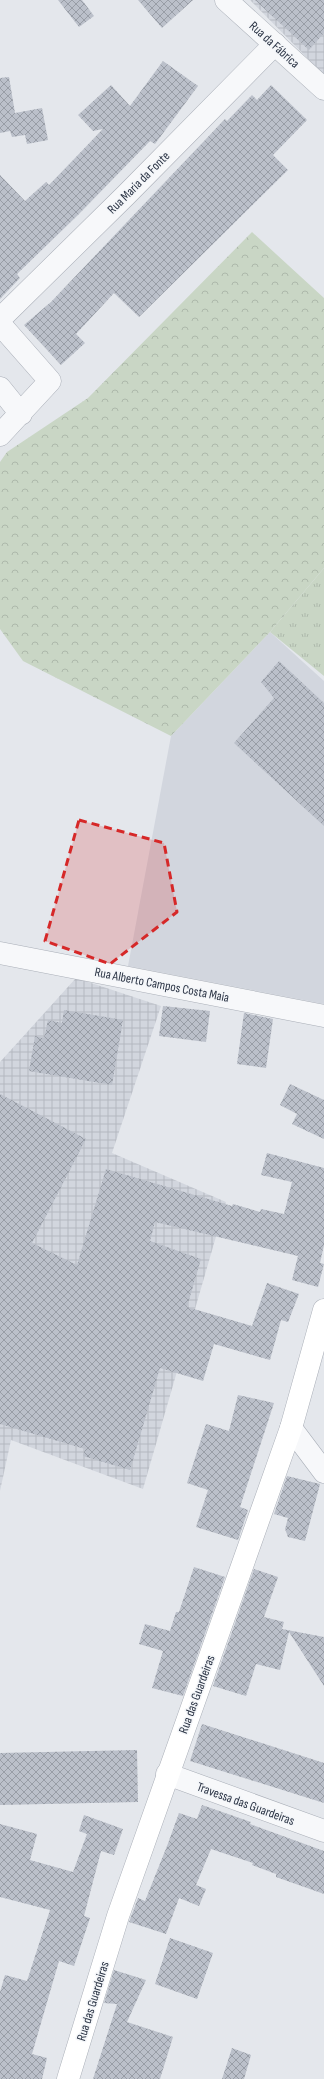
<svg xmlns="http://www.w3.org/2000/svg" width="324" height="2079" viewBox="0 0 324 2079" font-family="'Sofia Sans Condensed',sans-serif">
	<style>
		.built { fill: #d2d6de }
		.industrial { fill: url(#industrial-grid) }
		.grass { fill: url(#grass-tufts) }
		.forest { fill: url(#forest-crowns) }
		.building { fill: url(#building-cross-hatch) }
		.lines { fill: none; stroke-linecap: round; stroke-linejoin: round }
		.minor-casing { stroke: #a9aeb7; stroke-width: 23 }
		.tertiary-casing { stroke: #a9aeb7; stroke-width: 23 }
		.secondary-casing { stroke: #a9aeb7; stroke-width: 23 }
		.minor { stroke: #f7f8fa; stroke-width: 22 }
		.tertiary { stroke: #f7f8fa; stroke-width: 22 }
		.secondary { stroke: #fff; stroke-width: 22 }
		.marked { fill: #d62828; fill-opacity: 0.2; stroke: #d62828; stroke-width: 3; stroke-dasharray: 8 5; stroke-linejoin: round }
		.labels { text-anchor: middle; stroke-width: 3; stroke-linejoin: round; paint-order: stroke }
		.street-label { font-size: 13px; fill: #2b3445; stroke: #f4f6f9 }
	</style>
	<defs>
		<pattern id="industrial-grid" width="8" height="8" patternUnits="userSpaceOnUse"><rect width="8" height="8" fill="#d2d6de"/><path d="M0 4h8M4 0v8" fill="none" stroke="#b4b8c0"/></pattern>
		<pattern id="grass-tufts" width="24" height="20" patternUnits="userSpaceOnUse"><rect width="24" height="20" fill="#c9d6c5"/><path d="M3 7l-1-3M5 7V3M7 7l1-3M15 17l-1-3M17 17v-4M19 17l1-3" fill="none" stroke="#adb8ab"/></pattern>
		<pattern id="forest-crowns" width="20" height="18" patternUnits="userSpaceOnUse"><rect width="20" height="18" fill="#c9d6c5"/><path d="M2 6a3 3 0 1 1 6 0M12 15a3 3 0 1 1 6 0" fill="none" stroke="#adb8ab"/></pattern>
		<pattern id="building-cross-hatch" width="8" height="8" patternUnits="userSpaceOnUse"><rect width="8" height="8" fill="#bbc0ca"/><path d="M0 0l8 8M0 8l8-8" fill="none" stroke="#989da6"/></pattern>
	</defs>
	<rect width="100%" height="100%" fill="#e4e7ec"/>
	<!-- built -->
	<path class="built" d="M270,632L324,681V1004L128,966L171,736Z"/>
	<!-- industrial -->
	<path class="industrial" d="M250,0H324V75Z
		M76,978L161,1006L112,1153L226,1202L143,1489L11,1440L0,1491V1062Z"/>
	<!-- grass -->
	<path class="grass" d="M324,568V676L270,632Z"/>
	<!-- forest -->
	<path class="forest" d="M252,232L324,298V568L270,632L171,736L23,661L0,629V462L7,452L88,398Z"/>
	<!-- building -->
	<path class="building" d="M58,0H82L94,16L79,27Z
		M138,0H193L162,28Z
		M255,0H324V33L309,50Z
		M163,61L198,86L155,144L150,141L78,215L17,274L20,278L0,299V175L25,201L46,182L49,185L103,129L93,131L78,115L111,85L130,106Z
		M9,77L15,113L42,108L48,140L27,144L25,135L12,137L10,131L0,133V78Z
		M271,85L307,120L273,155L288,170L139,317L114,293L76,334L85,343L61,365L24,325L51,302L225,119L227,121L252,95L257,100Z
		M279,661L324,703V826L234,743L274,698L261,682Z
		M163,1006L210,1011L206,1042L159,1036Z
		M64,1010L123,1020L112,1085L29,1071L35,1036L44,1038L48,1020L62,1023Z
		M244,1013L273,1019L266,1068L237,1064Z
		M290,1084L324,1100V1139L292,1124L297,1114L280,1105Z
		M0,1094L86,1139L32,1243L77,1265L106,1169L232,1206L233,1204L260,1212L261,1209L284,1214L292,1182L261,1175L267,1153L324,1168V1245L320,1263L324,1264L318,1287L292,1280L298,1256L155,1222L150,1241L201,1259L187,1307L252,1326L267,1283L299,1294L288,1322L281,1320L270,1360L214,1344L203,1381L160,1368L130,1470L83,1456L85,1449L0,1424Z
		M238,1395L274,1403L240,1507L248,1510L238,1540L196,1527L208,1490L187,1483L206,1424L229,1431Z
		M287,1476L320,1484L305,1541L288,1537L285,1529L288,1518L274,1514Z
		M194,1567L225,1577L183,1696L152,1688L163,1651L139,1644L145,1624L170,1631L176,1612H179Z
		M254,1569L278,1577L264,1617L284,1622L282,1629L324,1637V1686L289,1632L280,1670L256,1664L246,1696L213,1686Z
		M202,1724L324,1763V1803L190,1761Z
		M137,1750L138,1802L0,1805V1753Z
		M202,1805L251,1822L250,1824L324,1851V1894L276,1877V1874L252,1865L253,1863L211,1849L196,1885L206,1889L199,1906L179,1898L166,1934L129,1922L138,1898L145,1901L167,1846L179,1813L197,1819Z
		M84,1815L123,1829L114,1855L101,1851L84,1916L90,1918L74,1966L59,1961L32,2054L47,2058L42,2079H0V1992L5,1975L27,1981L50,1910L0,1897V1824L37,1834L30,1860L73,1872L87,1834L79,1831Z
		M170,1938L213,1953L197,1999L155,1984Z
		M114,1970L146,1980L127,2022L173,2037L160,2079H93L117,2004L104,2003Z
		M232,2048L251,2055L244,2079H222Z"/>
	<g class="lines">
		<defs>
			<path id="minor" d="M0,319L126,195L275,44
				M0,324L50,381L0,435
				M0,388L21,414
				M0,953L324,1016
				M291,1428L324,1472
				M167,1774L324,1831"/>
			<path id="tertiary" d="M226,0L324,89"/>
			<path id="secondary" d="M68,2079L118,1916L291,1428L324,1310"/>
		</defs>
		<!-- minor casing -->
		<use href="#minor" class="minor-casing"/>
		<!-- tertiary casing -->
		<use href="#tertiary" class="tertiary-casing"/>
		<!-- secondary casing -->
		<use href="#secondary" class="secondary-casing"/>
		<!-- minor -->
		<use href="#minor" class="minor"/>
		<!-- tertiary -->
		<use href="#tertiary" class="tertiary"/>
		<!-- secondary -->
		<use href="#secondary" class="secondary"/>
	</g>
	<!-- marked area -->
	<path class="marked" d="M79,820L164,843L177,912L110,964L45,941Z"/>
	<g class="labels">
		<!-- street labels -->
		<g class="street-label">
			<text transform="translate(275 44) rotate(42)" y="5">Rua da Fábrica</text>
			<text transform="translate(138 182) rotate(-45)" y="5">Rua Maria da Fonte</text>
			<text transform="translate(162 984) rotate(11)" y="5">Rua Alberto Campos Costa Maia</text>
			<text transform="translate(196 1694) rotate(-70)" y="5">Rua das Guardeiras</text>
			<text transform="translate(246 1803) rotate(20)" y="5">Travessa das Guardeiras</text>
			<text transform="translate(92 2001) rotate(-73)" y="5">Rua das Guardeiras</text>
		</g>
	</g>
</svg>
